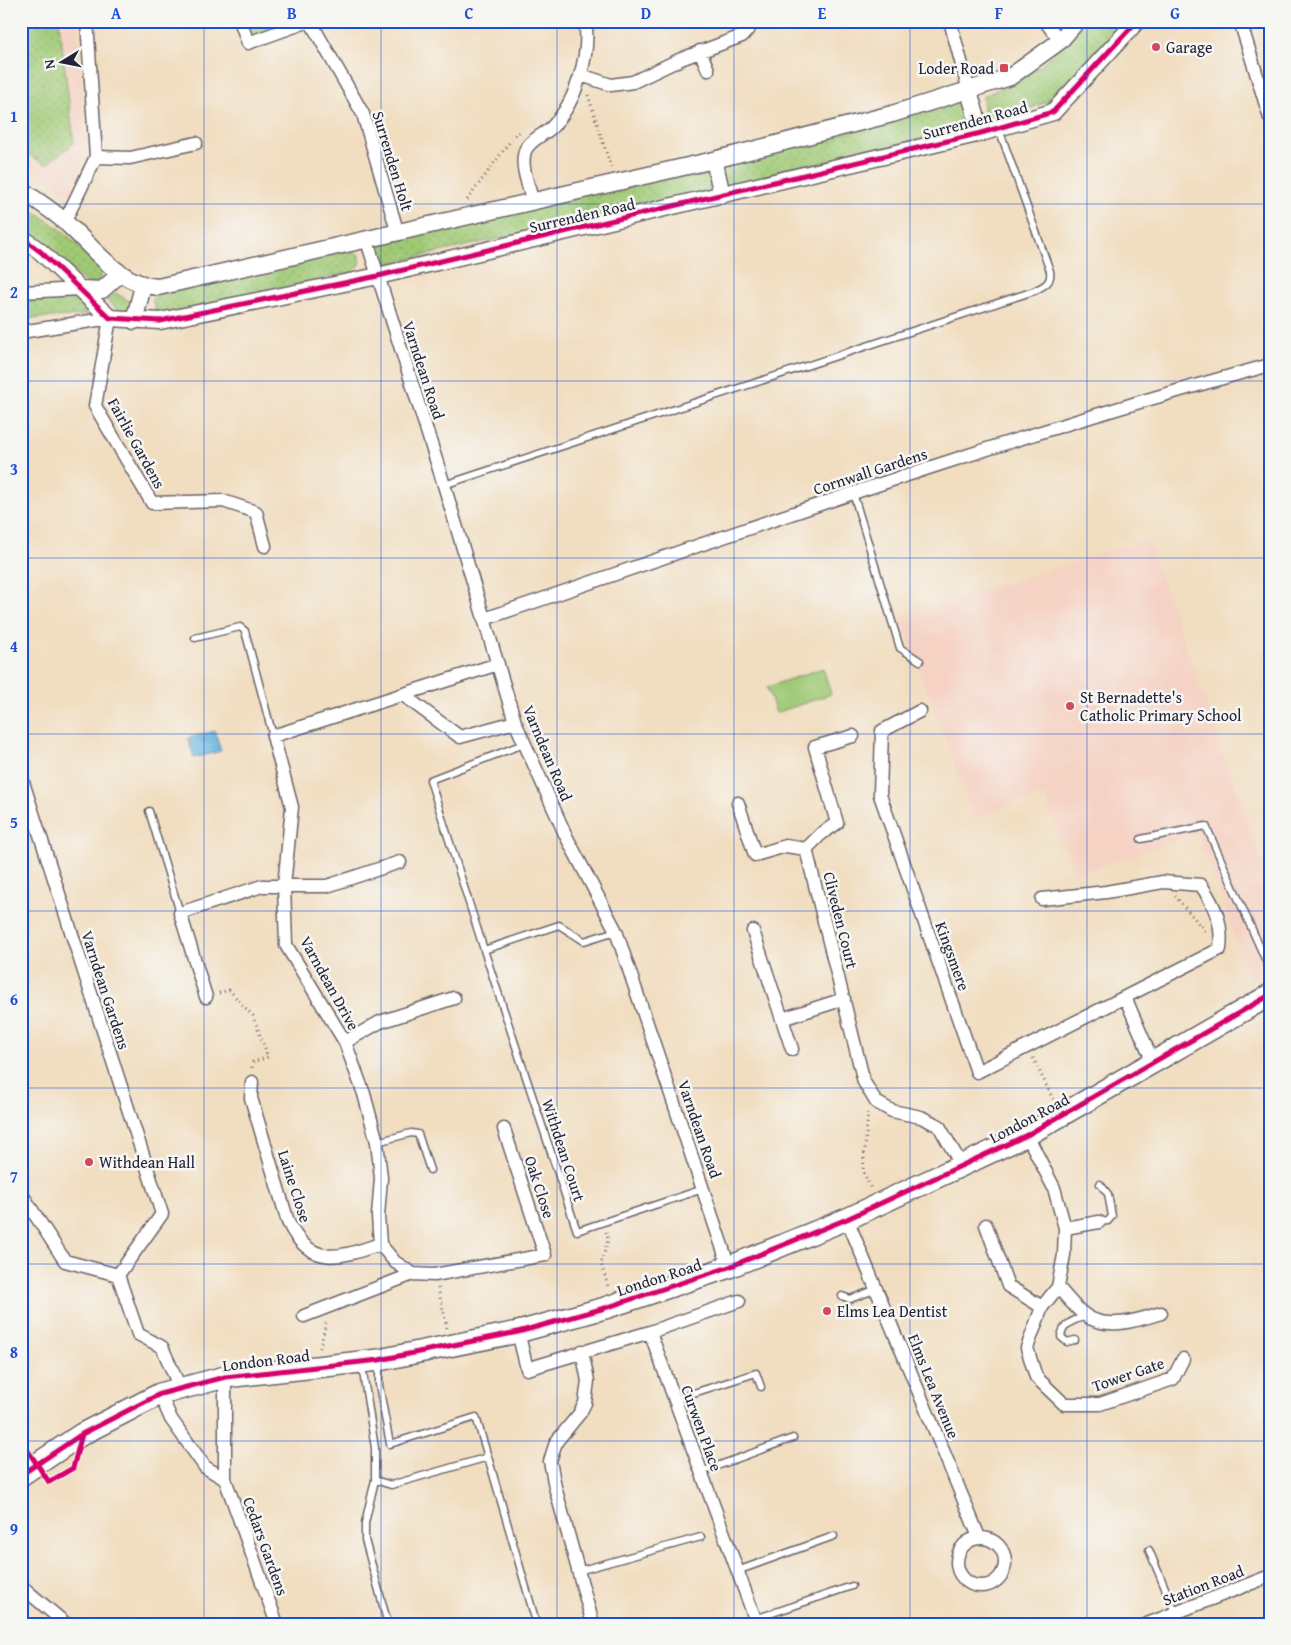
<svg xmlns="http://www.w3.org/2000/svg" width="1291" height="1645" viewBox="0 0 1291 1645" font-family="'Gentium Book Plus',serif">
	<style>
		.built { fill: #f5d2c3 }
		.railway { fill: #d1bfbd }
		.grass { fill: url(#grass-dots); stroke: #607658 }
		.garden { fill: #9fc975; stroke: #607658 }
		.water { fill: url(#water-ripples); stroke: #426a8c }
		.lines { fill: none; stroke-linecap: round; stroke-linejoin: round }
		.service-casing { stroke: #6a6369; stroke-width: 9 }
		.minor-casing { stroke: #6a6369; stroke-width: 15 }
		.tertiary-casing { stroke: #6a6369; stroke-width: 19 }
		.trunk-casing { stroke: #6a6369; stroke-width: 24 }
		.path { stroke: #6a6369; stroke-width: 3; stroke-dasharray: 1 4; stroke-linecap: butt }
		.service { stroke: #fff; stroke-width: 6 }
		.minor { stroke: #fff; stroke-width: 12 }
		.tertiary { stroke: #fff; stroke-width: 16 }
		.trunk { stroke: #fff; stroke-width: 21 }
		.cycleway-casing { stroke: #f6f6f2; stroke-width: 8 }
		.cycleway { stroke: #d6006c; stroke-width: 5 }
		.grid { fill: none; stroke: #1d4ed8; stroke-width: 1; stroke-opacity: 0.55 }
		.poi-dot { fill: #d1495b; stroke: #f6f6f2; stroke-width: 2 }
		.labels { text-anchor: middle; stroke-width: 5; stroke-linejoin: round; paint-order: stroke }
		.poi-label { font-size: 16px; fill: #22223b; stroke: #f6f6f2; text-anchor: start }
		.street-label { font-size: 16px; fill: #22223b; stroke: #f6f6f2 }
		.neatline { fill: none; stroke: #1d4ed8; stroke-width: 2 }
		.grid-label { font-size: 16px; text-anchor: middle; font-weight: bold; fill: #1d4ed8 }
	</style>
	<defs>
		<pattern id="grass-dots" width="8" height="8" patternUnits="userSpaceOnUse" patternTransform="scale(1.25)"><rect width="8" height="8" fill="#9fc975"/><path d="M2 2h.1M6 6h.1" fill="none" stroke="#89ac66" stroke-width="1.8" stroke-linecap="round"/></pattern>
		<pattern id="water-ripples" width="26" height="14" patternUnits="userSpaceOnUse" patternTransform="scale(1.25)"><rect width="26" height="14" fill="#61b3dc"/><path d="M2 4q2-2 4 0t4 0M15 11q2-2 4 0t4 0" fill="none" stroke="#5091b4"/></pattern>
	</defs>
	<rect width="100%" height="100%" fill="#f6f6f2"/>
	<filter id="ink" filterUnits="userSpaceOnUse"><feTurbulence type="fractalNoise" baseFrequency=".02" numOctaves="2"/><feDisplacementMap in="SourceGraphic" scale="10" xChannelSelector="R" yChannelSelector="G"/><feConvolveMatrix kernelMatrix="1 2 1 2 8 2 1 2 1" color-interpolation-filters="sRGB"/></filter>
	<filter id="wash" filterUnits="userSpaceOnUse"><feTurbulence type="fractalNoise" baseFrequency=".0096" numOctaves="4" result="noise"/><feDisplacementMap in="SourceGraphic" scale="20" xChannelSelector="R" yChannelSelector="G"/><feGaussianBlur stdDeviation="1.12" result="paint"/><feColorMatrix in="noise" values="0 0 0 0 0 0 0 0 0 0 0 0 0 0 0 0 0 1.4 0 .05"/><feComposite in="paint" operator="in"/></filter>
	<g filter="url(#wash)">
		<rect width="100%" height="100%" fill="#f1ddbf"/>
		<!-- built -->
		<path class="built" d="M21,21H77L85,137L79,177L70,195L21,161Z
			M1147,539L1270,884V966L1251,980L1197,833L1075,875L1044,795L974,818L900,617Z"/>
		<!-- railway -->
		<path class="railway" d="M1270,1611V1624H1237Z"/>
		<!-- grass -->
		<path class="grass" d="M21,21H59L74,143L46,164L21,151Z
			M245,21H309L248,43Z
			M1087,21H1127L1051,100L1004,119H992L984,113L983,96L1018,81L1040,66Z
			M957,103L965,105L972,120L969,126L963,129L712,190L387,264L380,256L379,247L383,241L894,121Z
			M21,201L65,233L102,267L101,278L97,283L87,284L38,239L21,227Z
			M352,250L359,255L360,265L352,272L166,314L156,312L152,299L160,294Z
			M116,293L132,303L129,318L106,300Z
			M78,295L87,315L21,319V299Z"/>
		<!-- garden -->
		<path class="garden" d="M823,668L831,694L776,713L767,687Z"/>
		<!-- water -->
		<path class="water" d="M215,731L221,751L194,758L188,738Z"/>
	</g>
	<g filter="url(#ink)">
		<g class="lines">
			<defs>
				<path id="service" d="M444,485L1034,291C1043,286 1052,284 1050,271L999,129
					M853,493L900,648L920,661
					M195,638L240,627L245,631L273,736
					M149,811L180,913
					M1141,839L1206,826L1270,970
					M616,931L584,941L559,925L484,950L577,1231L703,1189
					M484,950L430,780L526,743
					M377,1142L411,1133L418,1134L430,1170
					M1099,1222L1108,1221L1112,1216L1108,1194L1100,1184
					M842,1296L850,1299L877,1289
					M1075,1340L1067,1342L1061,1337C1063,1323 1074,1320 1086,1316
					M362,1366L375,1448V1480L391,1485L488,1457L476,1417L390,1444L379,1385V1363
					M675,1399L756,1373L761,1387
					M488,1457L536,1622L530,1624
					M701,1472L793,1438
					M375,1480L365,1523V1540L388,1624
					M1149,1550L1175,1612
					M578,1571L701,1537
					M737,1571L834,1536
					M755,1619L852,1586"/>
				<path id="minor" d="M245,21L241,23L248,43L309,21
					M310,21L363,114L398,234
					M950,21L969,91
					M1045,21L1060,41
					M1240,21L1270,118
					M700,51L708,70
					M581,75L611,85L633,82L681,59L742,36L755,21
					M96,157L130,158L196,143
					M532,200C529,185 520,167 525,151C529,140 546,134 553,126C576,102 591,53 585,21
					M65,221L96,157L87,21
					M367,241L444,485L515,722L566,836L616,931L729,1267
					M21,292L81,289
					M21,332L110,318L95,406L152,503L223,501L256,512L265,546
					M484,619C745,530 1004,437 1270,365
					M498,664L273,736L292,807L284,886L286,945L345,1042L364,1094L377,1142L381,1178L378,1216L380,1244L395,1262L413,1274L434,1275L545,1255L504,1129
					M403,695L460,737L515,722
					M920,711L882,731L880,795L977,1072L1125,997
					M853,736L815,747L837,823L821,834L806,849L864,1082L876,1102L892,1111L921,1117L939,1126L962,1166
					M21,776L162,1214L118,1275L65,1261L21,1193
					M738,803L755,855L786,846L806,849
					M1042,899L1106,892L1163,882L1201,885C1215,906 1223,923 1220,949L1125,997L1153,1062
					M753,931L782,1019L844,999
					M206,997L180,913L262,886H327L400,862
					M782,1019L792,1049
					M345,1042L380,1022L454,998
					M252,1082L251,1098L288,1222C310,1268 340,1258 380,1244
					M1027,1135L1054,1188L1065,1228L1064,1255L1058,1287L1042,1307L1027,1348L1036,1377L1064,1404H1100L1173,1379L1183,1359
					M847,1219L979,1537
					M986,1225L1008,1286L1042,1307
					M1065,1228L1099,1222
					M118,1275L138,1334L162,1347L180,1388
					M1058,1287C1066,1296 1075,1308 1085,1315C1106,1331 1139,1320 1161,1313
					M304,1316L413,1274
					M518,1332L527,1369L650,1332L739,1301
					M650,1332L757,1624
					M582,1351L588,1381L585,1403L580,1413L556,1442L550,1461L555,1487L593,1624
					M225,1377V1479L277,1624
					M160,1394L171,1419L205,1467L225,1479
					M957 1562a24 24 0 1 1 48 0a24 24 0 1 1-48 0Z
					M21,1586L66,1624
					M1147,1624L1270,1576"/>
				<path id="tertiary" d="M969,91L981,133
					M714,160L722,195
					M21,190C36,200 52,210 65,222C93,246 118,285 158,287L714,160L892,114L1010,77L1060,41L1077,21
					M21,237L41,252L110,318L160,321L378,276L981,133L1053,112L1137,21
					M81,289L102,290L121,273
					M134,321L143,286"/>
				<path id="trunk" d="M21,1475L82,1434L160,1394L225,1377L379,1360L518,1332L605,1308L729,1267L847,1219L1027,1135L1270,995"/>
			</defs>
			<!-- service casing -->
			<use href="#service" class="service-casing"/>
			<!-- minor casing -->
			<use href="#minor" class="minor-casing"/>
			<!-- tertiary casing -->
			<use href="#tertiary" class="tertiary-casing"/>
			<!-- trunk casing -->
			<use href="#trunk" class="trunk-casing"/>
			<!-- path -->
			<path class="path" d="M588,95L611,167
				M467,200L514,136L521,130
				M1175,896L1207,933
				M219,993L229,990L253,1016L268,1057L253,1062L252,1068
				M1033,1058L1053,1099
				M868,1113L863,1171L871,1189
				M606,1232L608,1240L601,1264L609,1289
				M438,1288L447,1328
				M320,1348L326,1323"/>
			<!-- service -->
			<use href="#service" class="service"/>
			<!-- minor -->
			<use href="#minor" class="minor"/>
			<!-- tertiary -->
			<use href="#tertiary" class="tertiary"/>
			<!-- trunk -->
			<use href="#trunk" class="trunk"/>
			<defs>
				<path id="cycleway" d="M21,237L41,252L110,318L160,321L378,276L981,133L1053,112L1137,21
					M21,1451L26,1448L49,1482L73,1468L82,1434
					M21,1475L82,1434L160,1394L225,1377L379,1360L518,1332L605,1308L729,1267L847,1219L1027,1135L1270,995"/>
			</defs>
			<!-- cycleway casing -->
			<use href="#cycleway" class="cycleway-casing"/>
			<!-- cycleway -->
			<use href="#cycleway" class="cycleway"/>
		</g>
	</g>
	<!-- grid -->
	<path class="grid" d="M204,21V1624M381,21V1624M557,21V1624M734,21V1624M910,21V1624M1087,21V1624M21,204H1270M21,381H1270M21,558H1270M21,734H1270M21,911H1270M21,1088H1270M21,1264H1270M21,1441H1270"/>
	<!-- markers -->
	<g class="poi-dot">
		<circle cx="1156" cy="47" r="5"/>
		<rect x="999" y="63" width="10" height="10" rx="2.5"/>
		<circle cx="1070" cy="706" r="5"/>
		<circle cx="89" cy="1162" r="5"/>
		<circle cx="827" cy="1311" r="5"/>
	</g>
	<g class="labels">
		<!-- poi labels -->
		<g class="poi-label">
			<text x="1166" y="53">Garage</text>
			<text x="994" y="74" text-anchor="end">Loder Road</text>
			<text x="1080" y="703">St Bernadette's<tspan x="1080" dy="18">Catholic Primary School</tspan></text>
			<text x="99" y="1168">Withdean Hall</text>
			<text x="837" y="1317">Elms Lea Dentist</text>
		</g>
		<!-- street labels -->
		<g class="street-label">
			<text transform="translate(975 120) rotate(-15)" y="6">Surrenden Road</text>
			<text transform="translate(393 161) rotate(73)" y="6">Surrenden Holt</text>
			<text transform="translate(582 215) rotate(-13)" y="6">Surrenden Road</text>
			<text transform="translate(424 370) rotate(72)" y="6">Varndean Road</text>
			<text transform="translate(137 443) rotate(61)" y="6">Fairlie Gardens</text>
			<text transform="translate(870 471) rotate(-18)" y="6">Cornwall Gardens</text>
			<text transform="translate(548 753) rotate(67)" y="6">Varndean Road</text>
			<text transform="translate(841 920) rotate(76)" y="6">Cliveden Court</text>
			<text transform="translate(953 956) rotate(70)" y="6">Kingsmere</text>
			<text transform="translate(330 983) rotate(61)" y="6">Varndean Drive</text>
			<text transform="translate(106 990) rotate(72)" y="6">Varndean Gardens</text>
			<text transform="translate(1029 1118) rotate(-28)" y="6">London Road</text>
			<text transform="translate(700 1129) rotate(71)" y="6">Varndean Road</text>
			<text transform="translate(564 1150) rotate(72)" y="6">Withdean Court</text>
			<text transform="translate(295 1186) rotate(72)" y="6">Laine Close</text>
			<text transform="translate(540 1187) rotate(72)" y="6">Oak Close</text>
			<text transform="translate(659 1277) rotate(-18)" y="6">London Road</text>
			<text transform="translate(266 1360) rotate(-7)" y="6">London Road</text>
			<text transform="translate(1128 1374) rotate(-19)" y="6">Tower Gate</text>
			<text transform="translate(934 1386) rotate(68)" y="6">Elms Lea Avenue</text>
			<text transform="translate(702 1428) rotate(70)" y="6">Curwen Place</text>
			<text transform="translate(266 1546) rotate(70)" y="6">Cedars Gardens</text>
			<text transform="translate(1203 1585) rotate(-21)" y="6">Station Road</text>
		</g>
	</g>
	<!-- margin -->
	<rect width="1291" height="1645" fill="none" stroke="#f6f6f2" stroke-width="55"/>
	<!-- north arrow -->
	<g transform="translate(62 62) rotate(260)" stroke="#f6f6f2" stroke-width="4" paint-order="stroke">
	<path d="M0-4L9 19L0 12L-9 19Z" fill="#22223b"/>
	<text y="-8" font-size="14" font-weight="bold" text-anchor="middle" fill="#22223b">N</text>
	</g>
	<rect x="28" y="28" width="1236" height="1590" class="neatline"/>
	<g class="grid-label">
		<text x="116" y="19">A</text>
		<text x="292" y="19">B</text>
		<text x="469" y="19">C</text>
		<text x="646" y="19">D</text>
		<text x="822" y="19">E</text>
		<text x="999" y="19">F</text>
		<text x="1175" y="19">G</text>
		<text x="14" y="122">1</text>
		<text x="14" y="298">2</text>
		<text x="14" y="475">3</text>
		<text x="14" y="652">4</text>
		<text x="14" y="828">5</text>
		<text x="14" y="1005">6</text>
		<text x="14" y="1182">7</text>
		<text x="14" y="1358">8</text>
		<text x="14" y="1535">9</text>
	</g>
</svg>
